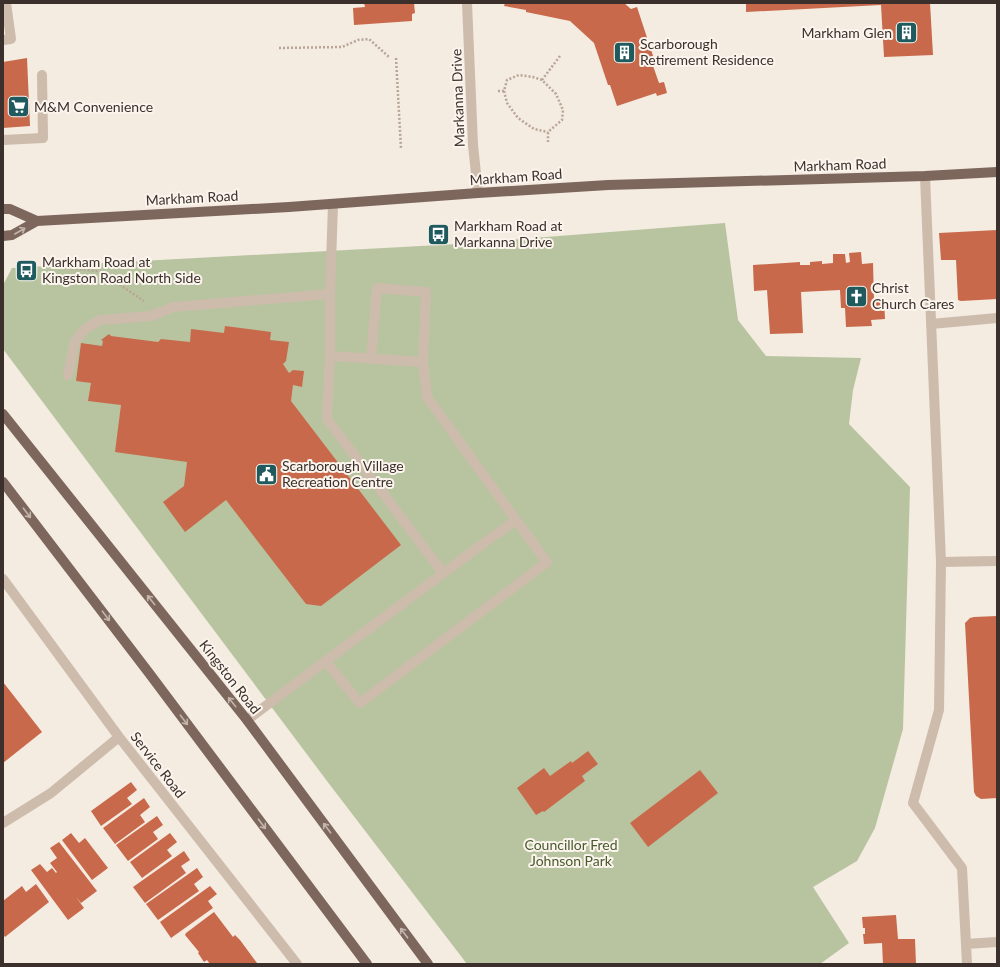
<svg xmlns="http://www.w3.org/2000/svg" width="1000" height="967" viewBox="0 0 1000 967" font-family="Lato,sans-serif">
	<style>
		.green { fill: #b8c4a0 }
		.building { fill: #c8694b }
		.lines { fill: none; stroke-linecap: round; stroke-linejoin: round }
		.path { stroke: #b9a596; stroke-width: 2.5; stroke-dasharray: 2 2; stroke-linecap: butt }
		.lane { stroke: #cdbbac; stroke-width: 10 }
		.street { stroke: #cdbbac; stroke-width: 10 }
		.primary { stroke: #7d675c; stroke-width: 10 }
		.oneway { stroke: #c2b5ac }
		.labels { text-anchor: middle; stroke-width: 4; stroke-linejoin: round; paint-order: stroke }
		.poi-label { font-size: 14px; fill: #3b302b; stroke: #fbf5ee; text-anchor: start }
		.street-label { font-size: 14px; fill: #3b302b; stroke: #fbf5ee }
		.park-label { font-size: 14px; fill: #4a5a2e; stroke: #fbf5ee }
	</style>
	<rect width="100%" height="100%" fill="#f4ebe1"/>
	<!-- green -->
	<path class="green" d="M725,223L738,320L766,356L861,358L853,390L849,424L910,487L903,729L875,828L857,861L813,887L849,943L820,964H467L330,785L3,349V285L12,268L458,244Z"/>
	<!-- building -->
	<path class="building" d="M364,3H414L415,13L412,14V21L354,25L353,8L365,7Z
		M505,3H624L631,9L637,7L655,62L652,63L659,83L664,82L667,93L657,96L656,93L617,106L610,85H608L594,43L570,21L526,12V10L504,6Z
		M746,3H930L933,55L884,57L881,5L746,12Z
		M27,58L30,126L3,128V62Z
		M997,230V299L961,301L958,300L956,260H941L939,233Z
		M861,252L862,264L873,263L874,300L884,299L885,319L871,320L872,326L846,327L845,308H841L840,290L801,292L803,333L770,334L767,290L754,291L753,265L800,262V265H810V262L822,261V264L833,263V254H845L846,263L850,262L849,253Z
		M225,326L271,332L270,340L289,342L286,361L283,364L289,373L293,370L304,371L302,387L293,385L291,401L401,545L321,606L306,604L226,500L185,532L163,502L184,486L187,462L115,452L121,405L88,401L91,383L76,381L81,343L102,346L103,341L101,340L109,334L111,336L158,342L161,339L190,342L191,329L224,333Z
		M997,616V798L981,799L976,796L974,792L965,623L970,618L974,617Z
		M3,682L42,732L3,763Z
		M588,751L598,764L582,776L585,781L544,812L543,811L536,815L517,788L544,768L550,776L571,761L572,763Z
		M700,770L718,793L648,847L630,823Z
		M131,782L137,790L127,798L132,804L101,826L91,811Z
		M144,798L150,807L140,815L145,822L115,844L103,828Z
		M157,816L163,825L153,832L158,839L128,861L116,845Z
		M71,833L79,843L85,838L108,868L92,880L62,840Z
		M170,833L177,842L167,850L172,856L142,878L130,862Z
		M59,842L97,891L81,903L76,897L84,908L68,920L31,870L40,864L47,872L52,868L56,873L57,872L50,863L57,858L50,848Z
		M184,851L190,860L181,866L186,873L145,903L133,887Z
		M197,868L203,877L194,884L199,891L158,920L146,904Z
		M36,884L49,902L5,937L3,934V901L22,886L26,892Z
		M210,886L217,894L208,901L213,908L171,938L160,922Z
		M214,912L233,937L235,935L240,940L257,963L210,964L207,960L204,962L198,953L199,952L185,935L186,933Z
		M896,915L898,939H915L916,964H883L882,943L864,944L863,934H865V928H863L862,917Z"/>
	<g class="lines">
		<!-- path -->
		<path class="path" d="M279,48L342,47L358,40L369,39L389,57
			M396,58L401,149
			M542,80L560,56
			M498,91H504L507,80L519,75L533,77L542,80L556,94L563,110L562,120L548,132V142
			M504,91L507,103L518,118L534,129L548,132
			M52,257L64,268L99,271L144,301"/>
		<!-- lane -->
		<path class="lane" d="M3,40L11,39L6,3
			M3,140L43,138L42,75
			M925,176L941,562L939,710L913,803L962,868L967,964
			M931,324L997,318
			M330,356L327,419L443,573
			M371,359L377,288L426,292L423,362
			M68,375L75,341L84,330L100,320L151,316L173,307L330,294L333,204
			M941,562L997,561
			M325,661L360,703L547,562L516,520
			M247,720L477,548L516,520L427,397L423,362L330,356V294
			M966,944L997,942"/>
		<!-- street -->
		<path class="street" d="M467,3L473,145L478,193
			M3,579L119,737L297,964
			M3,823L51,793L119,737"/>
		<!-- primary -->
		<path class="primary" d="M3,209H10L37,221
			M3,236L12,235L37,221L289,207L478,193L608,185L925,176L997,172
			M3,414L247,720L428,964
			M3,482L149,673L367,964"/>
	</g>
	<!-- one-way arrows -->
	<defs><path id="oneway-shaft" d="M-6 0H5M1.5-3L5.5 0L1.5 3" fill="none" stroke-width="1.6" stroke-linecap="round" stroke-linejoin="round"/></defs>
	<g class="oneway">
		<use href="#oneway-shaft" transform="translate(20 231) rotate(-30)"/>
		<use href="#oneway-shaft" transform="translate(27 513) rotate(53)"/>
		<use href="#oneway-shaft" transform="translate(151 600) rotate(-129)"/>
		<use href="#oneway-shaft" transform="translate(106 616) rotate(53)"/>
		<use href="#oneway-shaft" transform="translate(232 702) rotate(-129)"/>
		<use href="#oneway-shaft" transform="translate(184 720) rotate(53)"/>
		<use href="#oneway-shaft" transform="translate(262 824) rotate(53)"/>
		<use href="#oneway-shaft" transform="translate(327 828) rotate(-127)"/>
		<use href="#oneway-shaft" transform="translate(404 933) rotate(-127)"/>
	</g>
	<!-- icons -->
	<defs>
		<symbol id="building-square" viewBox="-11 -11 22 22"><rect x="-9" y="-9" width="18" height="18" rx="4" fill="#1f5a5e" stroke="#fbf5ee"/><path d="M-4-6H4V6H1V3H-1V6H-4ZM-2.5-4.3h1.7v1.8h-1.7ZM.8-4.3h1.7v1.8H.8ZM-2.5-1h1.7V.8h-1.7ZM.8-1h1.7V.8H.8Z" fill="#fff"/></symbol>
		<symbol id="supermarket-square" viewBox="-11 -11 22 22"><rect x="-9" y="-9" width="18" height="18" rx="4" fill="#1f5a5e" stroke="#fbf5ee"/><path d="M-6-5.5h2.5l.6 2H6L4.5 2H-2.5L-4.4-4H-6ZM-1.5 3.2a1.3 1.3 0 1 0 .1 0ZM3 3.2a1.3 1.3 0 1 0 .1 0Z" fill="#fff"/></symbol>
		<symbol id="bus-square" viewBox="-11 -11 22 22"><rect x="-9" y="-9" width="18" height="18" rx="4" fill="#1f5a5e" stroke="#fbf5ee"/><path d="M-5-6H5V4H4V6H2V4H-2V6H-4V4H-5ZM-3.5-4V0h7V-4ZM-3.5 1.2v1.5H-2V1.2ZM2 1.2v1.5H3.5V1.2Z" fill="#fff"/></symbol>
		<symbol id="church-square" viewBox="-11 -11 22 22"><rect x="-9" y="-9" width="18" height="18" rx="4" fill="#1f5a5e" stroke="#fbf5ee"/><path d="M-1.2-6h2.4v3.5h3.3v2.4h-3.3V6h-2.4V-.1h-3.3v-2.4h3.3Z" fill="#fff"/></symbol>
		<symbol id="civic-square" viewBox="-11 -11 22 22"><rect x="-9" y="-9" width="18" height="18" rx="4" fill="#1f5a5e" stroke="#fbf5ee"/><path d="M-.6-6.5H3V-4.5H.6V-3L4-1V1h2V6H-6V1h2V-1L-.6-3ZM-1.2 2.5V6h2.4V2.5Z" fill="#fff"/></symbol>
	</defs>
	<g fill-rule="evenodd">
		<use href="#building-square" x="894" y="20" width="25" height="25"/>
		<use href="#building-square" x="612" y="40" width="25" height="25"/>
		<use href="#supermarket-square" x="6" y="94" width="25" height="25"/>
		<use href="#bus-square" x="426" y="222" width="25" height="25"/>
		<use href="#bus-square" x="14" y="258" width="25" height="25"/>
		<use href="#church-square" x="844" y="284" width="25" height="25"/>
		<use href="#civic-square" x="254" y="462" width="25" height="25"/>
	</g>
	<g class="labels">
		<!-- poi labels -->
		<g class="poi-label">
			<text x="892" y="38" text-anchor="end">Markham Glen</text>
			<text x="640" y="49">Scarborough<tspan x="640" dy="16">Retirement Residence</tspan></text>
			<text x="34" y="112">M&amp;M Convenience</text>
			<text x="454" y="231">Markham Road at<tspan x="454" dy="16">Markanna Drive</tspan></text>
			<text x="42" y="267">Markham Road at<tspan x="42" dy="16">Kingston Road North Side</tspan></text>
			<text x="872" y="293">Christ<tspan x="872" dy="16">Church Cares</tspan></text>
			<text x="282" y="471">Scarborough Village<tspan x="282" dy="16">Recreation Centre</tspan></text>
		</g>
		<!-- street labels -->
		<g class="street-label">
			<text transform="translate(458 98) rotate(-92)" y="5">Markanna Drive</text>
			<text transform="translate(840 165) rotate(-2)" y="5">Markham Road</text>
			<text transform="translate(516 177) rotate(-4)" y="5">Markham Road</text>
			<text transform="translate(192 198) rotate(-3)" y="5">Markham Road</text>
			<text transform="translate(230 677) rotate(52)" y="5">Kingston Road</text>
			<text transform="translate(158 765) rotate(52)" y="5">Service Road</text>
		</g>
		<!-- park labels -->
		<g class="park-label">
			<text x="571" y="850">Councillor Fred<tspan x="571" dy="16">Johnson Park</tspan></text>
		</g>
	</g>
	<!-- border -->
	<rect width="1000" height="967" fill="none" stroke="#3b302b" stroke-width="8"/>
</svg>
